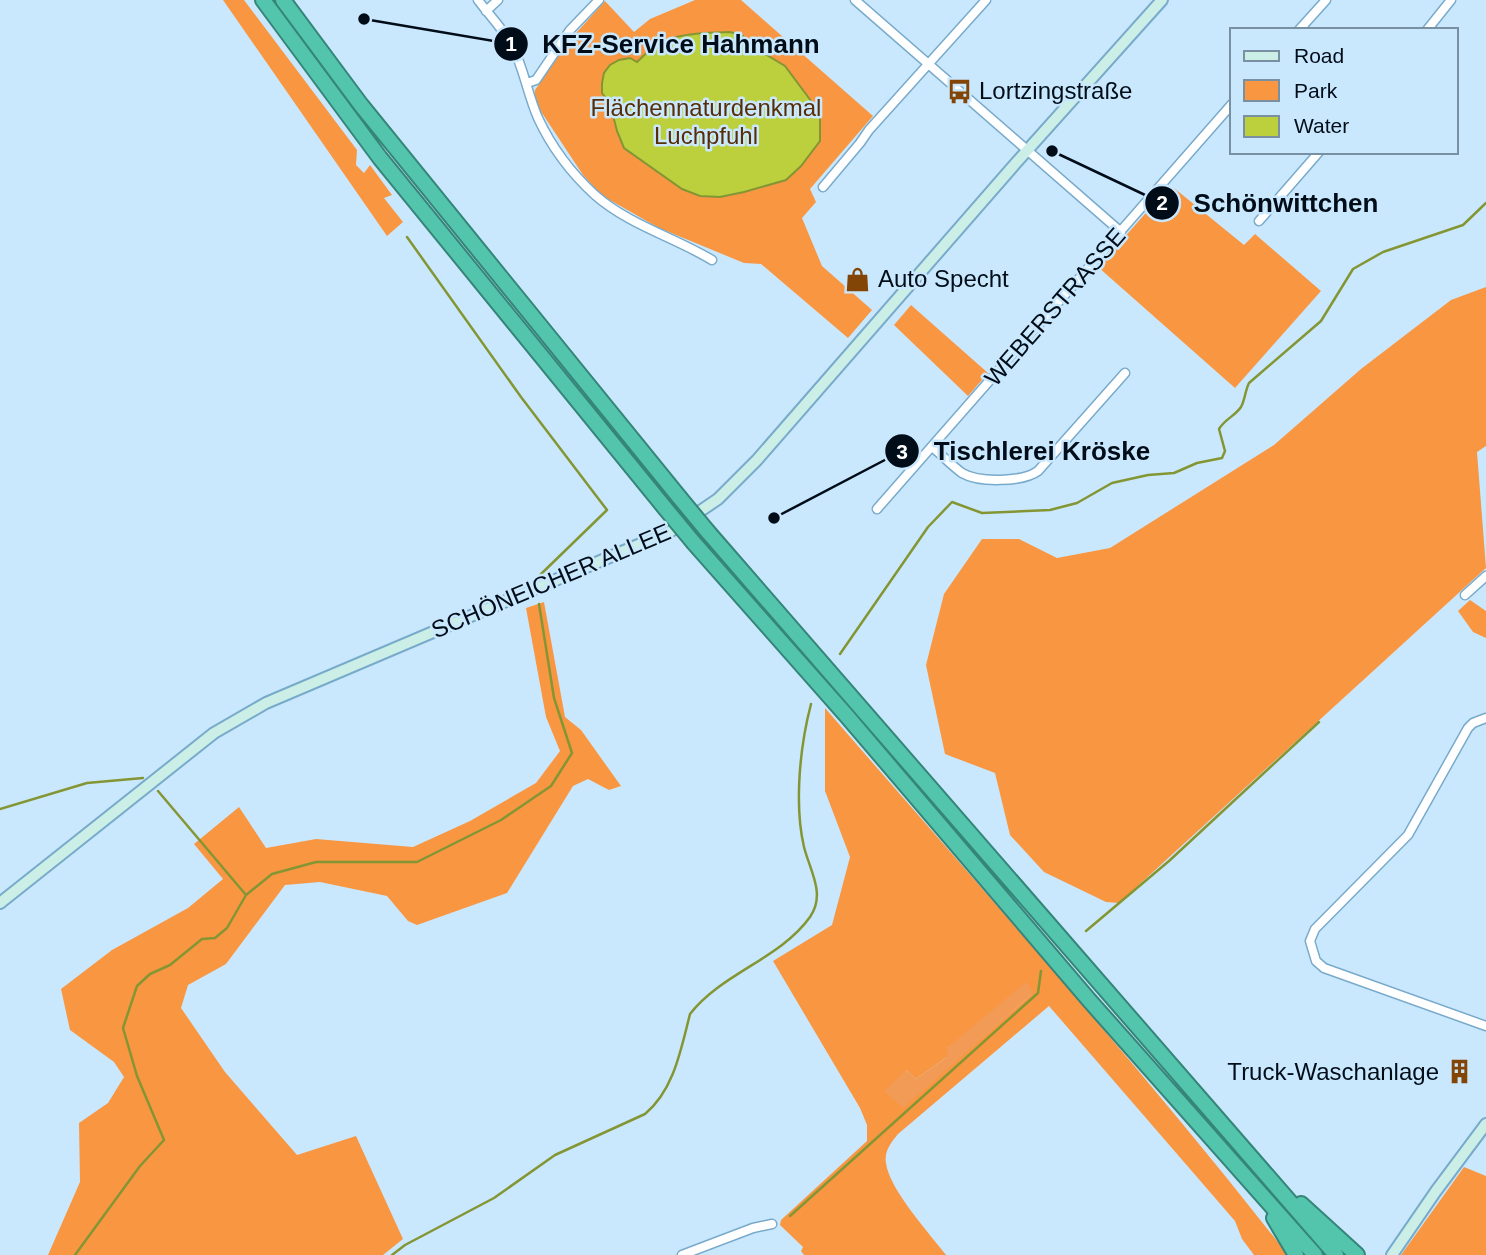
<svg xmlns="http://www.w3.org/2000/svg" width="1486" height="1255" viewBox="0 0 1486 1255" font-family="Arial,sans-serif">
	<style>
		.green { fill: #f99642; fill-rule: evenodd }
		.forest { fill: #f19b56 }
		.water { fill: #bcd03e; stroke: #849633; stroke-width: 2 }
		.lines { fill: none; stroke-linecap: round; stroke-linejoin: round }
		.stream { stroke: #849633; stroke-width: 2.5 }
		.street-casing { stroke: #78aacb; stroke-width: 11 }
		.secondary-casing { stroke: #78aacb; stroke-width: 14 }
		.highway-casing { stroke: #368579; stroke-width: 18 }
		.street { stroke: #fff; stroke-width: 8 }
		.secondary { stroke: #cbeee6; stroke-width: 10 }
		.highway { stroke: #53c5ad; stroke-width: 14 }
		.highway-bridge-casing { stroke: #368579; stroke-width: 18; stroke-linecap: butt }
		.highway-bridge { stroke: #53c5ad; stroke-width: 14 }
		.labels { text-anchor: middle; stroke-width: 5; stroke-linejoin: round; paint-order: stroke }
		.poi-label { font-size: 24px; fill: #000d19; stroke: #cae8fd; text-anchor: start }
		.park-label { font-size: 24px; fill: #572d06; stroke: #cae8fd }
		.street-label { font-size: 24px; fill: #000d19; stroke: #cae8fd }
		.leader { fill: none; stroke: #000d19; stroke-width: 2.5 }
		.callout-dot { fill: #000d19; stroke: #cae8fd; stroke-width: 2.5 }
		.mark-label { font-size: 21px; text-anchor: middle; font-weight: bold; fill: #fff }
		.callout-label { font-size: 26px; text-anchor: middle; font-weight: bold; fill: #000d19; stroke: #cae8fd; stroke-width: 5; stroke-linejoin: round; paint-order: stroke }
	</style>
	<rect width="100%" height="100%" fill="#cae8fd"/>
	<!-- green -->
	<path class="green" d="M223,0H244L357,150L356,165L364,173L370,165L392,195L384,198L403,222L387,236Z
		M695,0H741L873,116L810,189L816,202L802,218L822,266L872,310L848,338L761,264L744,263L659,228L601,195L583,175L534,101L535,90L568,42L605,1L634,32L650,19Z
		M1174,188L1244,245L1255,234L1321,291L1235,388L1098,267L1167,189Z
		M1486,287V446L1477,452L1486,568L1119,903L1106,902L1044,872L1010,835L995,773L945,754L926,665L944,594L982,539H1019L1057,558L1110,548L1274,445L1361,369L1451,300Z
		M911,305L988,373L968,396L894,325Z
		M1470,600L1486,611V638L1473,632L1458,611Z
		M544,602L565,717L581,730L621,786L609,790L588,779L573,786L507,893L417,925L408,921L387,896L320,882L285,885L226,964L188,985L181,1008L225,1072L297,1155L356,1136L403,1239L383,1255H48L80,1182L79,1123L108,1103L124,1077L114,1062L70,1030L61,989L112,950L188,908L223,879L194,844L239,807L266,848L316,839L413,847L470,821L536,783L560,751L546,717L526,608Z
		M825,708C981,888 1141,1067 1288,1255H1254L1242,1239L1235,1221L1049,1006L898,1134C891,1143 884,1151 886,1163C889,1189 930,1234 946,1255H804L801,1251L803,1247L780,1225L781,1220L867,1141V1125L860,1108L773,961L832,925L850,857L825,791ZM1033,993L903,1107L906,1070L916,1079L947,1057V1048Z
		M1464,1167L1486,1176V1255H1401Z"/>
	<!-- forest -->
	<path class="forest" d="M1026,982L1033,993L903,1108L884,1091L906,1070L916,1079L947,1057V1048Z"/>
	<!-- water -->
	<path class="water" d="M730,32L743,36L755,48L785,66L820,113V141L801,166L786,180L744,192L720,197L700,196L682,189L624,148L617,131L610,104L602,93V83L604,73L610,65L619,60L630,58L637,62C665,32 692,33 730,32Z"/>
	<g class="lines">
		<!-- stream -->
		<path class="stream" d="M407,237L521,397L607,510L539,576
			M840,654L928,527L952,502L982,513L1050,510L1077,503L1112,483L1148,475L1174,473L1197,463L1222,458L1225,451L1219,429C1225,419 1235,416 1241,407C1245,400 1245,391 1249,383L1321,321L1353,269L1383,252L1463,225L1486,203
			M158,791L246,895
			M0,809L87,783L143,778
			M1086,931L1169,861L1319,722
			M790,1216L1038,993L1041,971
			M75,1255L140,1166L164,1140L137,1076L123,1028L137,986L150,974L170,965L202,939L215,938L227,928L246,895L272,874L316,862H417L501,820L551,786L572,753L554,698L539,604
			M392,1255L405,1245L494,1198L555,1155L645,1114C674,1090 681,1049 690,1014C722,973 780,959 810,917C826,894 810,871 804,847C794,804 800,746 811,704"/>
		<defs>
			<path id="street" d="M478,0C489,15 504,30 513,47C524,70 528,95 538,118C551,146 572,174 595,195C629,225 674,237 712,260
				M855,0L1121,232
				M486,11L498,0
				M1299,30L1326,0
				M1427,30L1451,0
				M527,83L536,80L570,30L599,0
				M823,187L860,143L869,130L986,0
				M1259,221L1319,152
				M932,447C942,455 951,465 962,473C979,483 1023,482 1038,471L1125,373
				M877,509L1232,104
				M1465,595L1486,576
				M1486,718L1473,723L1468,728L1408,835L1315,929L1310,941L1316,961L1324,968L1486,1026
				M682,1255L753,1228L772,1224"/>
			<path id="secondary" d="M0,903L214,733L266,703L671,531L718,499L757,460L1015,164L1162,0
				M1392,1255L1436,1191L1486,1124"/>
			<path id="highway" d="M263,0L380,158L665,508
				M283,0L361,105L679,497
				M708,532L1336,1255
				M694,543L846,715L1089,1000L1315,1255
				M1301,1204L1357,1255
				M1274,1218L1296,1255"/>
		</defs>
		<!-- street casing -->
		<use href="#street" class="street-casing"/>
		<!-- secondary casing -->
		<use href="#secondary" class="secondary-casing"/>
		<!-- highway casing -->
		<use href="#highway" class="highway-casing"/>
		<!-- street -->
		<use href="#street" class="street"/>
		<!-- secondary -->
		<use href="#secondary" class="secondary"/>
		<!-- highway -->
		<use href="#highway" class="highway"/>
		<defs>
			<path id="highway-bridge" d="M679,497L708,532
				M665,508L694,543"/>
		</defs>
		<!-- highway-bridge casing -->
		<use href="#highway-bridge" class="highway-bridge-casing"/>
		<!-- highway-bridge -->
		<use href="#highway-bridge" class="highway-bridge"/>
	</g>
	<!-- icons -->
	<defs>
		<symbol id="bus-bare" viewBox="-9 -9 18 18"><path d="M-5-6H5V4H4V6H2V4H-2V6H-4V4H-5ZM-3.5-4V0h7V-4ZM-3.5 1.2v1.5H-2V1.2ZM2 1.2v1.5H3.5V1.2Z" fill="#834505" stroke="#cae8fd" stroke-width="2.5" paint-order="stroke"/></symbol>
		<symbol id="shop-bare" viewBox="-9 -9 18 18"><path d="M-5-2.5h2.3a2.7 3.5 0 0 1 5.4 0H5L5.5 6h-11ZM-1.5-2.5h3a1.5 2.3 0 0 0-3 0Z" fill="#834505" stroke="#cae8fd" stroke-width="2.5" paint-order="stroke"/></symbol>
		<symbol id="building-bare" viewBox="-9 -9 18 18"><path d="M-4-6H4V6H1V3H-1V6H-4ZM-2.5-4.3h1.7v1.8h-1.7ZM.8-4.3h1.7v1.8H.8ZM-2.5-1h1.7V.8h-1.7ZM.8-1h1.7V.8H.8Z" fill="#834505" stroke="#cae8fd" stroke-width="2.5" paint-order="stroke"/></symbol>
	</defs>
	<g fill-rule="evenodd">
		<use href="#bus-bare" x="942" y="74" width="35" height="35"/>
		<use href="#shop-bare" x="840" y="262" width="35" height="35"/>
		<use href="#building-bare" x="1442" y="1054" width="35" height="35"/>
	</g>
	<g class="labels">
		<!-- poi labels -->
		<g class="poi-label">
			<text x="979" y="99">Lortzingstraße</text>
			<text x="878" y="287">Auto Specht</text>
			<text x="1439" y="1080" text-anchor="end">Truck-Waschanlage</text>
		</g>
		<!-- park labels -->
		<g class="park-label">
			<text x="706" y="116">Flächennaturdenkmal<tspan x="706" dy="28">Luchpfuhl</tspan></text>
		</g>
		<!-- street labels -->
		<g class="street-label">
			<text transform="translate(1055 307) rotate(-49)" y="8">WEBERSTRASSE</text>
			<text transform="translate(551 581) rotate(-23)" y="8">SCHÖNEICHER ALLEE</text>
		</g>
	</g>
	<!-- callouts -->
	<path class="leader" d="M364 19L511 44M1052 151L1162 203M774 518L902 451"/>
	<g class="callout-dot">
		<circle cx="364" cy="19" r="7"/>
		<circle cx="1052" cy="151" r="7"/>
		<circle cx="774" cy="518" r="7"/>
		<circle cx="511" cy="44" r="18"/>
		<circle cx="1162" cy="203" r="18"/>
		<circle cx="902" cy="451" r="18"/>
	</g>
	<g class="mark-label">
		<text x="511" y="51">1</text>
		<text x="1162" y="210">2</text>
		<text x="902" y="459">3</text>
	</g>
	<g class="callout-label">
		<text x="681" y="53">KFZ-Service Hahmann</text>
		<text x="1286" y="212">Schönwittchen</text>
		<text x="1042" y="460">Tischlerei Kröske</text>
	</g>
	<!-- legend -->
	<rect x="1230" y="28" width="228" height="126" fill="#cae8fd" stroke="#7990a2" stroke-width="2"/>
	<rect x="1244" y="51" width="35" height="10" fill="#cbeee6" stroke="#7990a2" stroke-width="2"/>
	<text x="1294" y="63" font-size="21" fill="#000d19">Road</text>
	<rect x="1244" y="80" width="35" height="21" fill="#f99642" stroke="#7990a2" stroke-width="2"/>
	<text x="1294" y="98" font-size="21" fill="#000d19">Park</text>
	<rect x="1244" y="116" width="35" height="21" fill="#bcd03e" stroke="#7990a2" stroke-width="2"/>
	<text x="1294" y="133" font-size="21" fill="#000d19">Water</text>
</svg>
